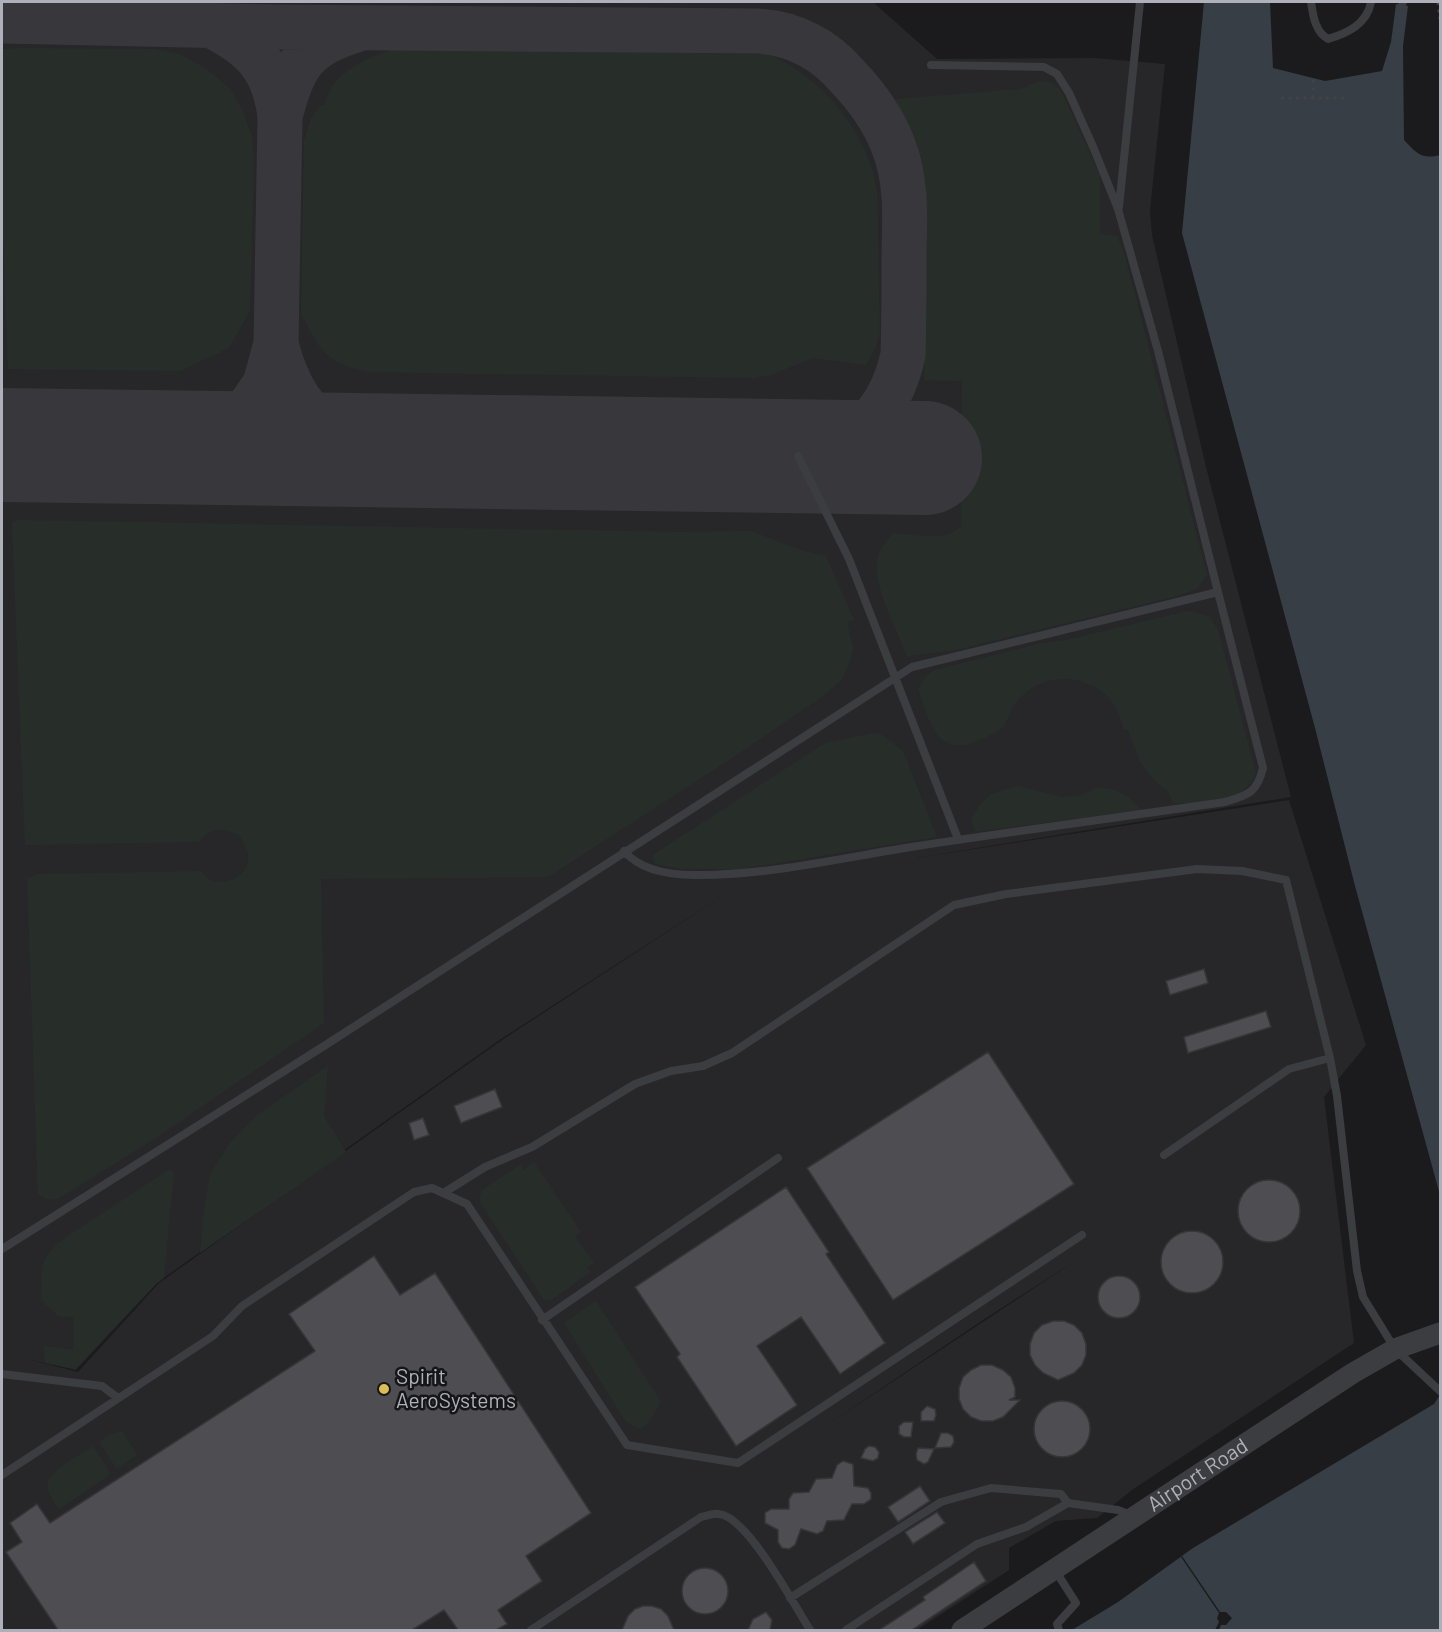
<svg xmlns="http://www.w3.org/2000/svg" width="1442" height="1632" viewBox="0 0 1442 1632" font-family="Barlow,sans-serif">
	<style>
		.built { fill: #27272a; fill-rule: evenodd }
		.green { fill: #272e29 }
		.water { fill: #373e45 }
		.pier { fill: #1b1b1d }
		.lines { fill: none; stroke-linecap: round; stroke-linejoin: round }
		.taxiway { stroke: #38383c; stroke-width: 45 }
		.runway { stroke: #38383c; stroke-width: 114 }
		.building { fill: #4d4d52; stroke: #363538; stroke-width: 1.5 }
		.path { stroke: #424348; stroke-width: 3; stroke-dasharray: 3 4.5; stroke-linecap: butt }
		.service { stroke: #3c3d41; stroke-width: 8 }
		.tertiary { stroke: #3c3d41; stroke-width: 21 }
		.poi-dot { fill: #dcbd53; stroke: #161618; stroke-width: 2 }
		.labels { text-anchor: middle; stroke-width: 5; stroke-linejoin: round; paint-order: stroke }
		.poi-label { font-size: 21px; fill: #afb1ba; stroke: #161618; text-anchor: start }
		.street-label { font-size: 21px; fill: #afb1ba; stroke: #161618 }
	</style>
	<rect width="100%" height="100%" fill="#1b1b1d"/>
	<!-- built -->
	<path class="built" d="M2,2H873L937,59L1094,58L1165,64L1150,211L1152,235L1206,467L1291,797L916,858L1289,800L1366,1045L1324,1097L1354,1343L1132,1490L1097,1518L1056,1521L1009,1548V1570L917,1630H2ZM736,887L502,1040L159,1283L78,1372L27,1359L76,1370L158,1282L501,1039ZM1075,1261L824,1427L986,1318Z"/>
	<!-- green -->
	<path class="green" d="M21,48L155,49L179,54L207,69L230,89L242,109L252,136L254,165L250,311L229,348L180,371L8,369L2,206V49Z
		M393,49L769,54C820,78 859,122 874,176C879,197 878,219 878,240C879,271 879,302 880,333L876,347L866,365L813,358L771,375L751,378L372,372C330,367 319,351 301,313L304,141L311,118L320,106L324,105C326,100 328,93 332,87C344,68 373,56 393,49Z
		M1039,81L1051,82L1060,89L1100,175V234L1117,236L1124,252L1207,575L1197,589L1181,595L956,650L907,656C898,633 873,585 877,561C879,550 885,542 893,533C911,534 952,543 961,525L962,381L924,380L927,202L915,139L895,99L1021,89Z
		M17,520L679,532L751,531L803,551L826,556L854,620L847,622L853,649L850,661L841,681L820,698L738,754L548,877L321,879L324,1023L154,1139L58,1199H46L38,1194L27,879L38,874L201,871L209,880C226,885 248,879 248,857C249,850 243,842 239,835C223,828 210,827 199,842L25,845L12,526V523Z
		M1188,611L1209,616L1218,630L1256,773C1241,807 1205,803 1173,803L1168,791L1155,781L1140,762L1128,730H1124C1117,705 1110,693 1086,683C1059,672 1029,683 1013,706C1009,712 1008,721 1003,727C998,732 986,737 979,740C936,760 929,719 918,689L926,676L934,670L1039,644L1066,640Z
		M875,733L882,735L903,751L937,837L740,869H681L655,864L653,855L825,743Z
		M1018,786L1062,797L1082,795L1098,787L1115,790L1127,796L1141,810L975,832L971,819C986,794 990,793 1018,786Z
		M328,1066L324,1116L346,1152L200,1253L204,1209L210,1174L230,1143L256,1116Z
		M534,1162L581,1232L575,1236L594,1263L587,1267L590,1272L550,1301L544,1300L480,1202V1195L482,1190L520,1165L524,1170Z
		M168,1170L174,1171L164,1278L156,1284L75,1369L45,1363L44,1346L73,1350L74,1317L58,1316L41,1300C42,1271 38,1259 62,1240Z
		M596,1301L661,1402L648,1423L641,1429L626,1422L564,1323Z
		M122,1431L137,1455L117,1469L99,1442L111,1434Z
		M93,1446L111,1474L59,1509C54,1501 46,1492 48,1482C50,1471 83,1453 93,1446Z"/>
	<!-- water -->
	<path class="water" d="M1204,2H1270L1273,68L1325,81L1382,71L1391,42L1396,4L1408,6L1403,46L1404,140C1416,153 1422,160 1440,155V1195L1355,886L1315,728L1182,233Z
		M1440,1395V1630H1072L1118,1602L1193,1548L1434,1404Z"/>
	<!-- pier -->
	<path class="pier" d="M1182,1556L1220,1612H1226L1232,1618L1226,1625H1221L1219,1630H1215L1219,1622L1217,1618L1219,1613L1181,1557Z"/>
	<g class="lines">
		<!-- taxiway -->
		<path class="taxiway" d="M2,21L280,27L757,31C794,33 824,49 848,77C867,97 883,119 893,145C907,180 905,217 904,254C904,288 904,321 903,355C894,396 872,432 830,447C820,451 809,453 798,456
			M212,26C254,47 274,68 280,116L276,344
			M280,116C294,65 303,46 356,30
			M162,446L194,441L219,429L247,410L265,384L276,344C286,383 304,420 344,438C360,445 380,447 398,449"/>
		<!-- runway -->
		<path class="runway" d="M2,445L925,458"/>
	</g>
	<!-- building -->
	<path class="building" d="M1204,969L1208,983L1170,995L1166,981Z
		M1266,1011L1271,1027L1188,1053L1184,1037Z
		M988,1052L1074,1184L893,1300L807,1168Z
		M495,1089L502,1107L461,1123L454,1106Z
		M423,1118L429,1135L414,1140L409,1123Z
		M1238 1211a31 31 0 1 1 62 0a31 31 0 1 1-62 0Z
		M786,1187L829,1252L826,1254L885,1343L840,1374L801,1317L757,1346L797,1405L736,1446L677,1357L680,1354L635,1287Z
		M1161 1262a31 31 0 1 1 62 0a31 31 0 1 1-62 0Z
		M374,1256L400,1295L435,1273L591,1513L526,1556L542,1581L498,1610L507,1624L496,1630H458L444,1610L412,1630H58L6,1552L22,1542L10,1523L37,1504L50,1523L315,1351L289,1314Z
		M1098 1297a21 21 0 1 1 42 0a21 21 0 1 1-42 0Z
		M1053,1321H1064L1074,1325L1082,1333L1086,1344V1355L1082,1365L1074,1373L1058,1380L1043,1373L1035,1365L1030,1355V1344L1034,1333L1042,1325Z
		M981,1365H992L1003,1370L1011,1377L1015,1388V1397L1009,1400H1020L1003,1417L993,1421H981L971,1417L963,1409L959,1399V1388L963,1377L971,1370Z
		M1034 1429a28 28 0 1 1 56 0a28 28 0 1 1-56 0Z
		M927,1406L935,1409L936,1415L934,1421H921V1412Z
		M904,1422H913L911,1437H904L899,1434V1426Z
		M941,1433H948L953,1436L954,1442L951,1447L935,1448Z
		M869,1446L875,1447L879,1452L878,1458L873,1461L861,1458L865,1449Z
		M918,1448L934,1449L928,1462L924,1464L917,1460L916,1454Z
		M843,1461L853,1464L854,1486L868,1488L871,1493V1499L864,1504H852L844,1520L827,1521L823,1531L817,1534L801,1529L795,1545L789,1549L782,1548L778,1542V1530L765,1523V1513L771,1509H789V1499L793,1493L809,1492L816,1479L832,1478L837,1465Z
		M920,1486L930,1501L898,1522L888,1507Z
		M937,1512L945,1523L913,1544L905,1532Z
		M974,1562L986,1581L912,1630H879L925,1600L923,1597Z
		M682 1591a23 23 0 1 1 46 0a23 23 0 1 1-46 0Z
		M643,1606H652L661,1609L668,1616L674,1630H622L628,1616L635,1609Z
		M766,1612L772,1620L770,1630H748L753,1619Z"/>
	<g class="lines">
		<!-- path -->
		<path class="path" d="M1438,2L1440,19
			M1281,98H1345
			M1313,98V78"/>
		<!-- service -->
		<path class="service" d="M1311,2C1313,15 1315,32 1328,39C1348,33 1367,24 1371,2
			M1402,5L1403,2
			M931,65L1044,67L1057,74L1069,93L1094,149L1118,209L1158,351L1218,592
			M1119,207L1140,2
			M798,456L849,559L958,839
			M1164,1155L1289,1069L1330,1058
			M445,1192L485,1167L532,1147L635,1084L671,1071L703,1066L732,1053L954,905L1006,894L1197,869L1242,871L1286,880L1330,1058L1337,1096L1357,1271L1363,1297L1395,1349L1440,1391
			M2,1249L324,1046L912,667L1218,592L1263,768C1257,793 1248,795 1225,802C1121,817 1015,831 911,847C842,858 764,876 695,875C670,875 641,871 624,851
			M542,1320L778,1158
			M2,1374L102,1386L118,1398
			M2,1475L213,1336L242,1306L414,1192L432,1188L467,1204L627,1445L738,1463L1082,1235
			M1055,1570L1076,1603L1057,1624L1059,1630
			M790,1598L941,1502L991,1488L1061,1494L1068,1503
			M531,1630L701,1517C706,1516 714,1513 719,1514C748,1517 794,1605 810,1630
			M846,1630L977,1544L1026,1527L1068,1503L1118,1510L1131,1515"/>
		<!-- tertiary -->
		<path class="tertiary" id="s1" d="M962,1630L1353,1373L1395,1349L1440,1333"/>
	</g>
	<!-- markers -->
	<circle class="poi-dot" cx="384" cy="1389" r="6"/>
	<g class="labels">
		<!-- poi labels -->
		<g class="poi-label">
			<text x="396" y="1384">Spirit<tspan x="396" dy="24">AeroSystems</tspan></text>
		</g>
		<!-- street labels -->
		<g class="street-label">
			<text dy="7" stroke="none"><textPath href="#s1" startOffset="282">Airport Road</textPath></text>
		</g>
	</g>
	<!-- border -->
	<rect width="1442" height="1632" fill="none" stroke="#afb1ba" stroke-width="6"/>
</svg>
